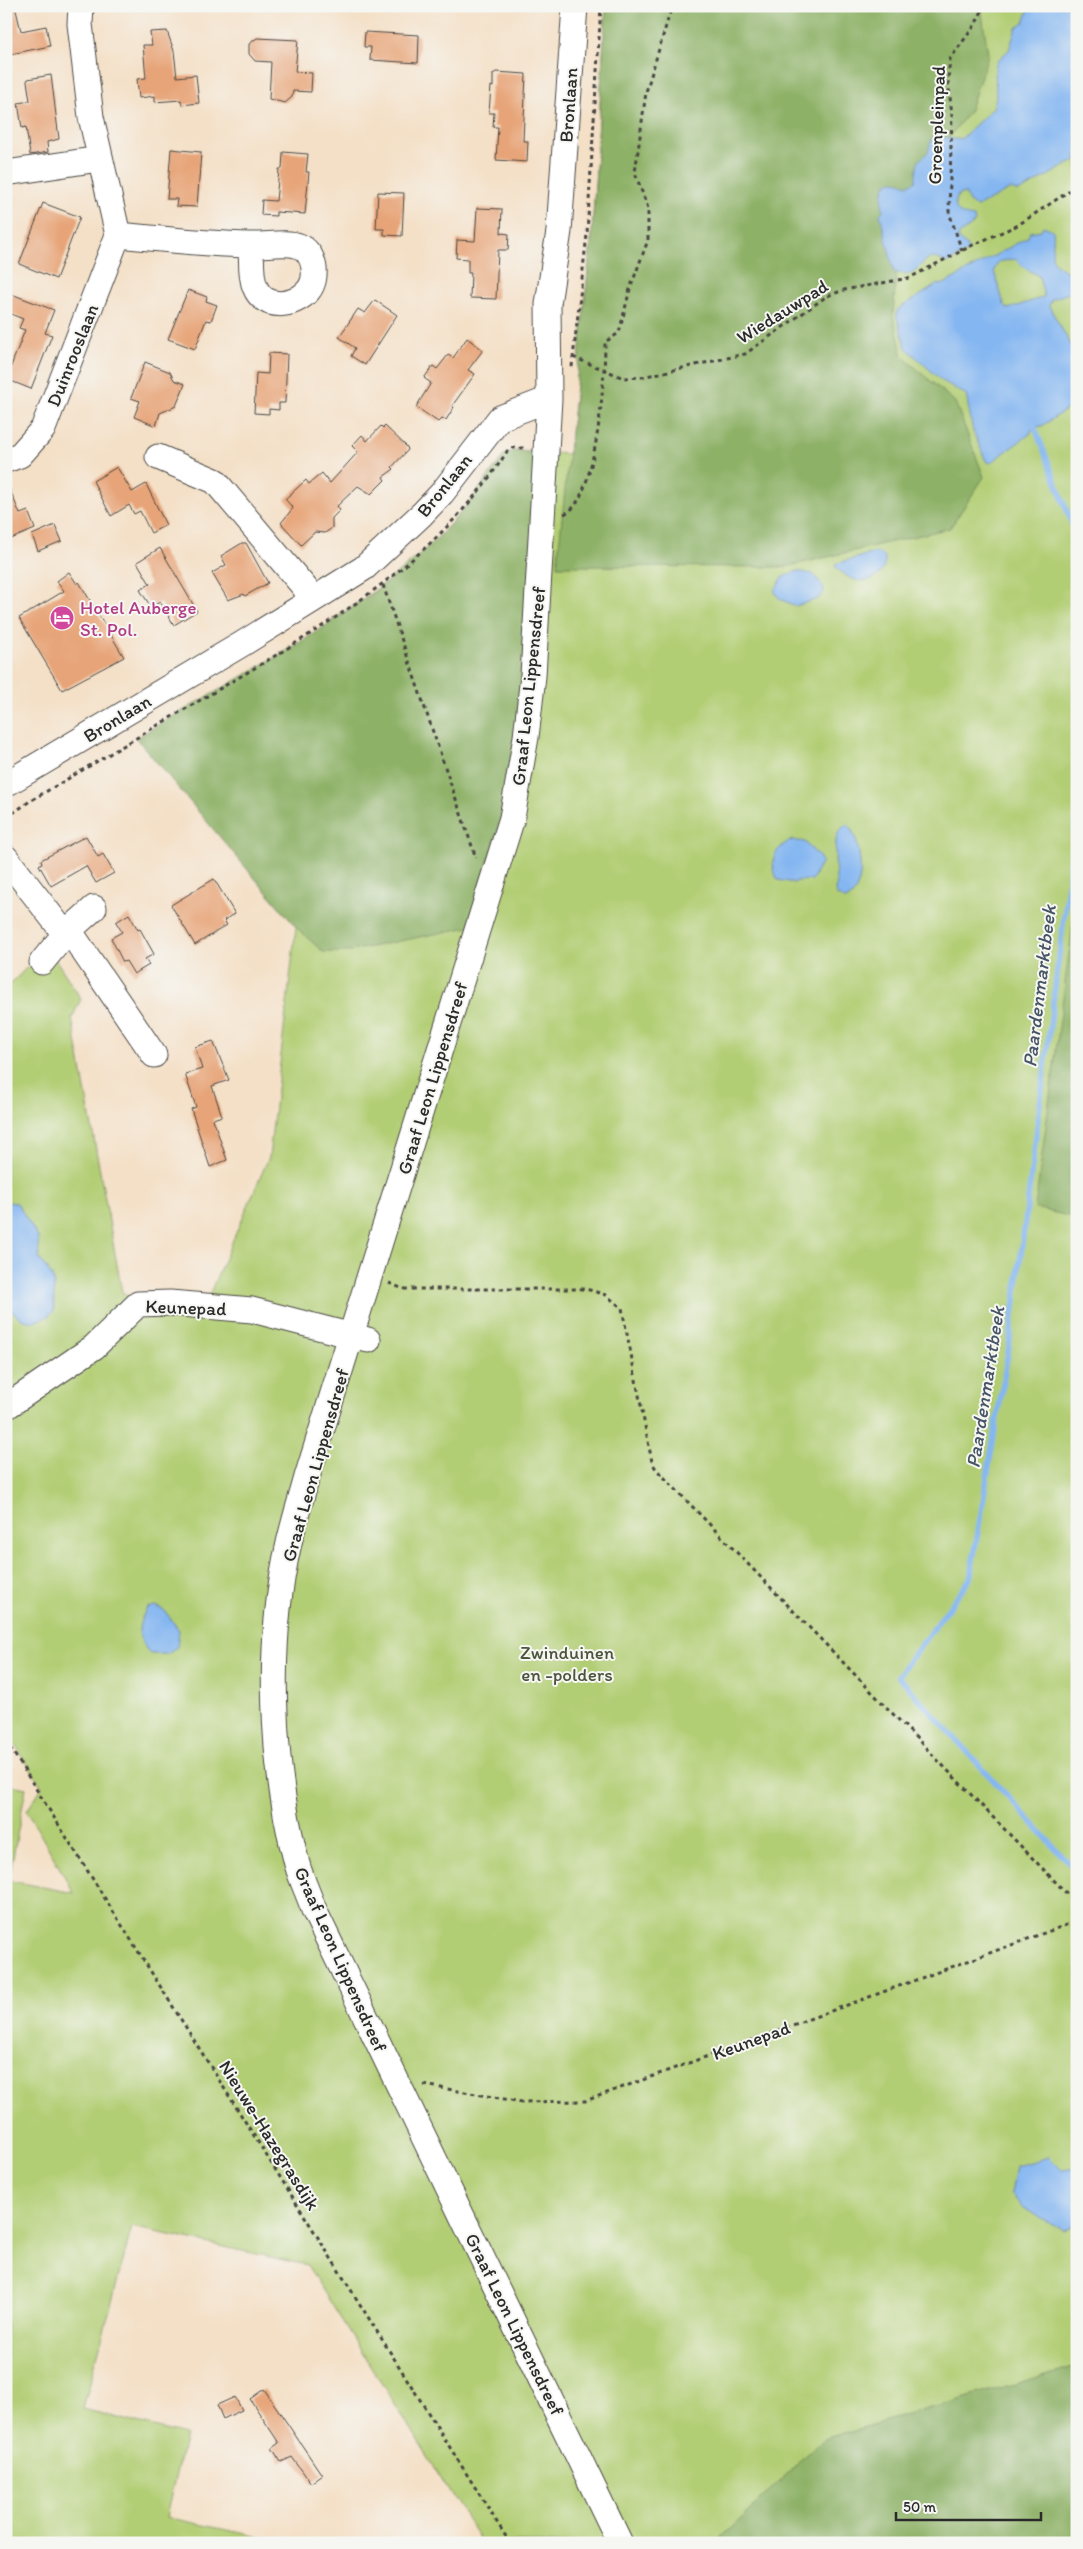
<svg xmlns="http://www.w3.org/2000/svg" width="1083" height="2549" viewBox="0 0 1083 2549" font-family="Itim,sans-serif">
	<style>
		.green { fill: #b2ce74; stroke: #6e7c50 }
		.forest { fill: #8db166; stroke: #5c6e48 }
		.water { fill: #84b6f1; stroke: #58708e; fill-rule: evenodd }
		.lines { fill: none; stroke-linecap: round; stroke-linejoin: round }
		.stream { stroke: #84b6f1; stroke-width: 5.5 }
		.building { fill: #e7a478 }
		.minor-casing { stroke: #494642; stroke-width: 27 }
		.path { stroke: #494642; stroke-width: 3; stroke-dasharray: 4 4; stroke-linecap: butt }
		.minor { stroke: #fff; stroke-width: 25 }
		.labels { text-anchor: middle; stroke-width: 4; stroke-linejoin: round; paint-order: stroke }
		.street-label { font-size: 19px; fill: #2b2b2b; stroke: #f6f6f2 }
		.hotel-label { font-size: 19px; fill: #b23c85; stroke: #f6f6f2; text-anchor: start }
		.park-label { font-size: 19px; fill: #4d543d; stroke: #f6f6f2 }
		.water-label { font-size: 20px; font-style: italic; fill: #465566; stroke: #f6f6f2 }
	</style>
	<rect width="100%" height="100%" fill="#f6f6f2"/>
	<filter id="ink" filterUnits="userSpaceOnUse"><feTurbulence type="fractalNoise" baseFrequency=".02" numOctaves="2"/><feDisplacementMap in="SourceGraphic" scale="10" xChannelSelector="R" yChannelSelector="G"/><feConvolveMatrix kernelMatrix="1 2 1 2 8 2 1 2 1" color-interpolation-filters="sRGB"/></filter>
	<filter id="wash" filterUnits="userSpaceOnUse"><feTurbulence type="fractalNoise" baseFrequency=".0096" numOctaves="4" result="noise"/><feDisplacementMap in="SourceGraphic" scale="20" xChannelSelector="R" yChannelSelector="G"/><feGaussianBlur stdDeviation="1.12" result="paint"/><feColorMatrix in="noise" values="0 0 0 0 0 0 0 0 0 0 0 0 0 0 0 0 0 1.4 0 .05"/><feComposite in="paint" operator="in"/></filter>
	<g filter="url(#wash)">
		<rect width="100%" height="100%" fill="#f4e0c7"/>
		<!-- green -->
		<path class="green" d="M606,6H1077V2543H482L307,2265L132,2227L83,2409L185,2435L166,2517L287,2543H6V1880L74,1893L27,1811L42,1787L6,1731V989L47,946L81,999L72,1018L122,1292L138,1301L206,1302L269,1157L332,620C371,594 410,567 443,532C466,508 485,481 505,454L514,451L569,454L592,234Z
			M6,1784L26,1788L10,1873H6Z"/>
		<!-- forest -->
		<path class="forest" d="M606,6H981L988,55L969,112L930,161L897,260L893,315L903,357L955,402L984,477L950,528L785,567L557,566L592,234Z
			M514,451L537,452L524,676L501,818L469,927L346,952H323L297,928L136,738C238,677 357,619 441,534C465,510 485,481 505,454Z
			M1077,893V1218L1035,1208Z
			M1077,2366V2543H716L823,2439Z"/>
		<!-- water -->
		<path class="water" d="M1030,6H1077V160C1055,170 1039,182 1018,192L1011,189L977,207L969,202L965,193L958,195C951,210 959,215 974,217L975,222L958,236L960,240L967,246L968,251L948,263C944,262 937,258 933,258C918,259 920,280 894,272L880,214L883,211C881,194 882,172 907,185L915,182L918,162L928,152L932,138C945,134 953,142 962,138L993,108L996,98L995,66L999,59L1009,50L1016,28L1024,22Z
			M1043,226L1053,230C1056,252 1042,261 1071,273L1074,284L1072,292L1052,299L1049,306L1072,347L1077,363V402L1042,426L1033,427L1030,434L990,463L986,461L973,431L966,395L941,380L906,348L896,314L898,309L938,284L942,285L1028,237L1030,232L1041,230ZM1015,259L1026,269L1039,276L1044,297L1008,309L1004,304L994,271L998,262Z
			M877,552L885,557C887,575 869,585 852,579C847,577 841,571 836,568L835,564Z
			M797,571L813,574L823,586L824,592L818,599L796,606L780,599L774,591L783,577Z
			M846,824C858,831 863,868 859,881C857,890 853,896 846,900L836,895L835,889L837,885C835,879 834,839 838,833C840,830 844,827 846,824Z
			M792,840L805,842C810,850 819,853 822,862L812,880L797,881L794,883L778,880C768,862 774,848 792,840Z
			M6,1202L17,1203L38,1237L39,1258L52,1276L54,1285V1311C44,1321 29,1326 16,1315C12,1311 12,1310 6,1308Z
			M155,1606L164,1610L179,1630L177,1647L168,1654H150C136,1636 136,1628 147,1608Z
			M1049,2157L1062,2170L1077,2168V2223L1064,2230L1023,2208L1011,2194L1016,2166Z"/>
		<g class="lines">
			<!-- stream -->
			<path class="stream" d="M1032,420L1077,537
				M1077,815L1009,1347L970,1579L898,1676L1077,1872"/>
		</g>
		<g id="blocks">
			<!-- building -->
			<path class="building" d="M6,6H15L21,31L46,26L50,46L6,55Z
				M167,31L174,51L177,77L196,75L199,103L182,105L181,100L155,102V96L139,98L137,79L146,78L143,45H152L150,32Z
				M365,32L419,35L418,63L370,60L371,47H364Z
				M257,38L298,40L295,72L312,73L311,92L293,91L292,97L285,103L269,99L271,62L255,61L249,54V44Z
				M496,72L526,74L523,141H528L527,162L496,160L498,127H493L494,113H489L491,86L493,87V74Z
				M51,75L59,139L47,142L48,152L30,155L26,127L22,128L18,103L30,101L27,81L28,79Z
				M171,149L201,152L197,207L176,206L177,199H167Z
				M283,152L308,154L306,172H309L305,214L276,212V216L261,215L262,200L276,201L279,169H282Z
				M378,192L404,193L402,236L384,235V229H376Z
				M43,203L80,217L56,279L19,264Z
				M477,208L502,209L501,233L509,234L508,250H498L496,299L470,298L471,273H468V259L456,258L457,240L475,241Z
				M188,290L207,297L206,301L217,305L211,321L206,320L195,349L168,339Z
				M6,292L54,310L45,333L52,335L31,389L6,379L25,330L19,328L23,319L6,312Z
				M375,300L397,315L365,365L351,356L355,348L339,337L358,309L365,313Z
				M467,338L483,350L468,370L475,374L452,406L454,407L446,420L442,418L438,422L416,407L431,383L424,378L433,366L437,369L448,355L453,358Z
				M269,353L287,354L285,403H279V410L269,409V414L254,413L256,373L268,374Z
				M145,362L170,372L174,380L185,384L176,406L160,413L156,426L134,417L140,401L131,398Z
				M381,426L383,428L385,426L407,447L408,450L392,467L394,469L383,477L385,480L371,494L358,486L337,506L340,510L332,518V528L325,533L315,532L301,545L281,523L293,508L285,499L306,480L309,484L322,473L330,483L358,452L352,446L362,435L367,441Z
				M117,467L132,492L146,484L166,525L151,533L140,511L134,514L129,505L111,516L93,481Z
				M6,480L20,514L28,511L35,529L6,541Z
				M55,525L62,541L38,551L32,535Z
				M242,543H246L268,583L245,596L244,594L228,600L212,573L226,565L221,556Z
				M160,548L197,611L174,625L160,602L151,607L140,590L150,584L137,562Z
				M69,572L77,584L79,582L124,657L62,690L19,618L64,591L57,581Z
				M86,836L98,857L103,854L114,873L96,883L86,866L51,886L39,865L42,863L41,860Z
				M214,879L235,914L224,920L227,925L195,945L171,905Z
				M129,914L138,930L140,929L154,954L145,959L149,965L134,974L126,961L123,962L111,938L122,932L116,922Z
				M213,1041L229,1080L212,1086L222,1116L213,1119L227,1160L210,1167L191,1109L196,1107L185,1074L202,1069L195,1047Z
				M264,2389L322,2475L311,2483L292,2457L281,2462L272,2448L279,2443L250,2399Z
				M235,2397L242,2410L223,2419L217,2405Z"/>
		</g>
	</g>
	<g filter="url(#ink)">
		<use href="#blocks" fill-opacity="0" stroke="#494642" stroke-width="1"/>
		<g class="lines">
			<defs>
				<path id="minor" d="M575,6L559,231L548,304L549,399L533,676L526,737L512,818L307,1477C301,1499 294,1521 289,1543C266,1642 271,1766 297,1864C301,1879 309,1895 314,1910L620,2543
					M6,173L99,159
					M118,235C162,239 206,244 250,245C265,246 286,241 299,246C315,252 319,278 308,291C293,307 264,310 255,287C250,275 252,258 251,246
					M158,457L215,481L305,588L311,601
					M6,460L20,455L43,429L118,235L91,117L80,24L81,6
					M6,784L242,644L364,568L422,514L442,493L500,418L549,399
					M6,858L65,934
					M69,930L154,1055
					M42,962L65,934L94,908
					M6,1407L94,1347L138,1304L170,1303L252,1310L368,1340"/>
			</defs>
			<!-- minor casing -->
			<use href="#minor" class="minor-casing"/>
			<!-- path -->
			<path class="path" d="M962,251L949,212L952,115L948,80L950,59L975,25L983,9L982,6
				M573,357L624,378L642,377L745,354L827,296L844,290L909,278L973,245L1018,225L1077,186
				M572,367L587,234L601,6
				M564,514C597,503 605,375 605,342L619,333L630,289L648,240V208L635,173L646,92L672,6
				M383,585L476,858
				M6,818L30,801C90,766 149,730 209,695C321,629 437,563 508,450L512,448H525
				M389,1283L403,1289H586L606,1295L622,1308L652,1462L656,1469L1073,1900H1077
				M6,1741L510,2543
				M424,2085L522,2102L585,2101L1077,1921"/>
			<!-- minor -->
			<use href="#minor" class="minor"/>
		</g>
	</g>
	<!-- icons -->
	<defs>
		<symbol id="hotel-disc" viewBox="-11 -11 22 22"><circle r="9.5" fill="#d1479c" stroke="#f6f6f2"/><path d="M-6-4.5h1.5V1H6V5H4.5V3h-9V5H-6ZM-4 0a1.8 1.8 0 1 1 3.6 0ZM.5 0V-2.5h3Q6-2.5 6 0Z" fill="#fff"/></symbol>
	</defs>
	<g fill-rule="evenodd">
		<use href="#hotel-disc" x="48" y="604" width="28" height="28"/>
	</g>
	<g class="labels">
		<!-- street labels -->
		<g class="street-label">
			<text transform="translate(568 105) rotate(-86)" y="7">Bronlaan</text>
			<text transform="translate(936 125) rotate(-88)" y="7">Groenpleinpad</text>
			<text transform="translate(782 311) rotate(-32)" y="7">Wiedauwpad</text>
			<text transform="translate(72 355) rotate(-68)" y="7">Duinrooslaan</text>
			<text transform="translate(444 485) rotate(-51)" y="7">Bronlaan</text>
			<text transform="translate(528 686) rotate(-84)" y="7">Graaf Leon Lippensdreef</text>
			<text transform="translate(117 718) rotate(-31)" y="7">Bronlaan</text>
			<text transform="translate(432 1078) rotate(-73)" y="7">Graaf Leon Lippensdreef</text>
			<text transform="translate(186 1307) rotate(2)" y="7">Keunepad</text>
			<text transform="translate(315 1465) rotate(-74)" y="7">Graaf Leon Lippensdreef</text>
			<text transform="translate(341 1959) rotate(66)" y="7">Graaf Leon Lippensdreef</text>
			<text transform="translate(751 2040) rotate(-20)" y="7">Keunepad</text>
			<text transform="translate(270 2135) rotate(58)" y="7">Nieuwe-Hazegrasdijk</text>
			<text transform="translate(515 2324) rotate(64)" y="7">Graaf Leon Lippensdreef</text>
		</g>
		<!-- hotel labels -->
		<g class="hotel-label">
			<text x="80" y="614">Hotel Auberge<tspan x="80" dy="22">St. Pol.</tspan></text>
		</g>
		<!-- park labels -->
		<g class="park-label">
			<text x="567" y="1659">Zwinduinen<tspan x="567" dy="22">en -polders</tspan></text>
		</g>
		<!-- water labels -->
		<g class="water-label">
			<text transform="translate(1039 986) rotate(-83)" y="7">Paardenmarktbeek</text>
			<text transform="translate(985 1387) rotate(-81)" y="7">Paardenmarktbeek</text>
		</g>
	</g>
	<!-- margin -->
	<rect width="1083" height="2549" fill="none" stroke="#f6f6f2" stroke-width="25"/>
	<!-- scale -->
	<path d="M896 2512v8h145v-8" fill="none" stroke="#2b2b2b" stroke-width="2.5"/>
	<text x="903" y="2512" font-size="15" fill="#2b2b2b" stroke="#f6f6f2" stroke-width="4" paint-order="stroke">50 m</text>
</svg>
